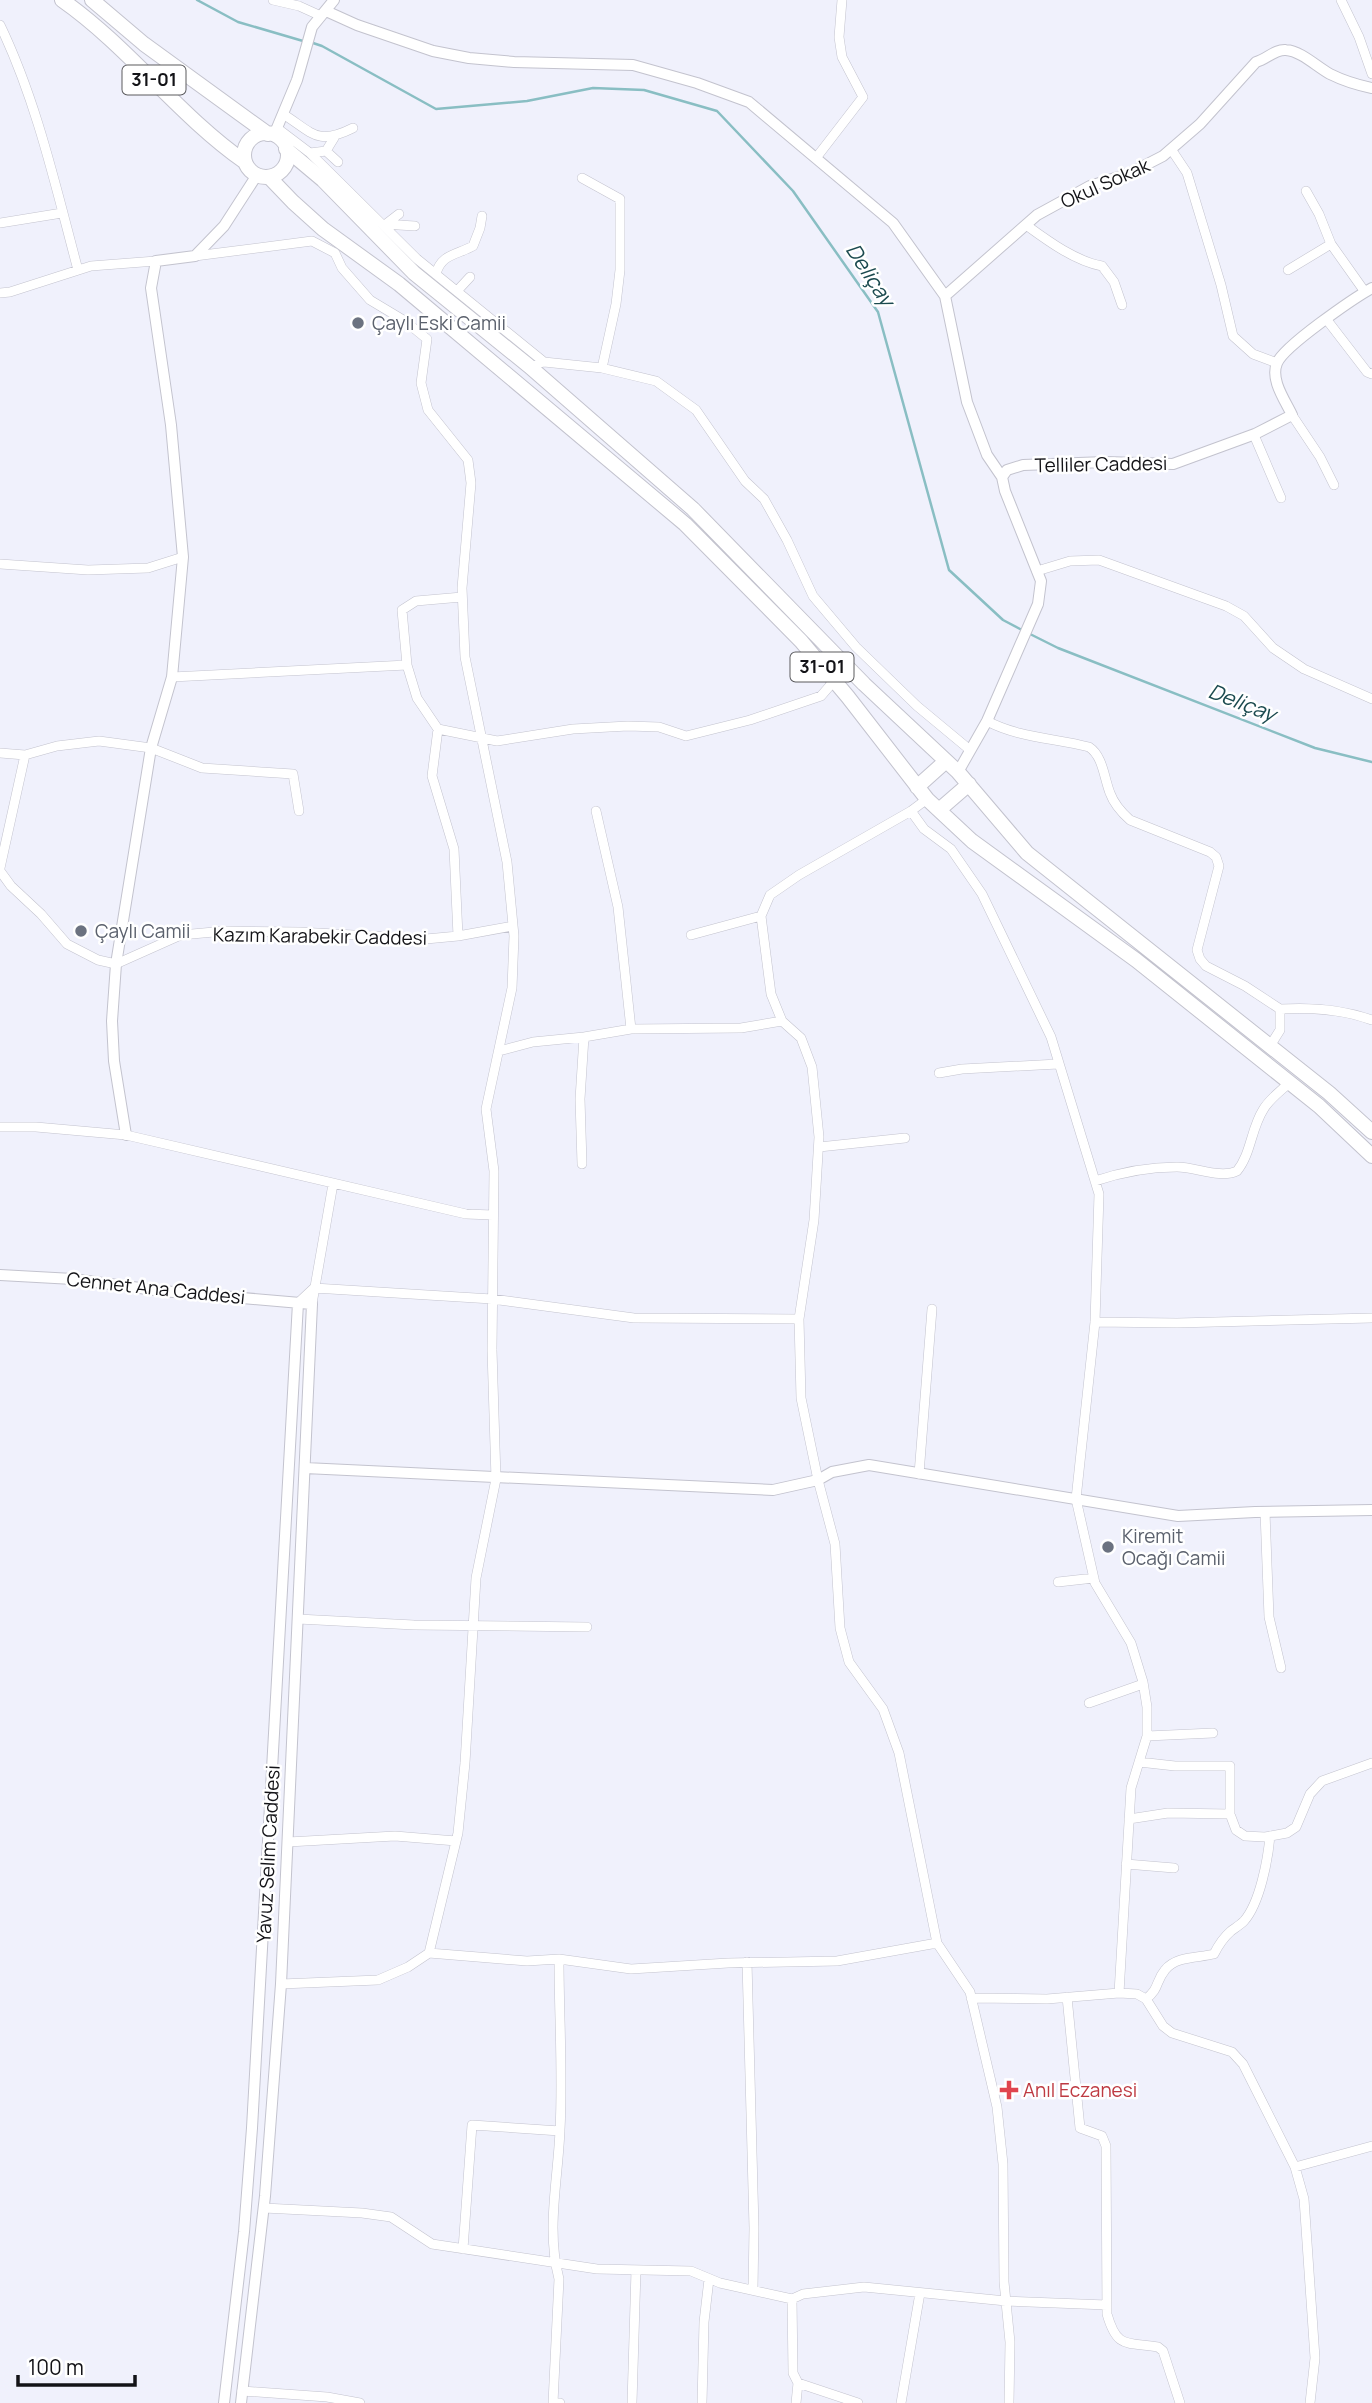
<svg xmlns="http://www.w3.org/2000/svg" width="1372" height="2403" viewBox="0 0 1372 2403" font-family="Manrope,sans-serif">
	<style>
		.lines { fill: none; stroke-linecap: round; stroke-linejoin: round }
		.stream { stroke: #89bec3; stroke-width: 2.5 }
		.minor-casing { stroke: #c3c3ce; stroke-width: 10 }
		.tertiary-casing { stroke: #c3c3ce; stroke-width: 12 }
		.trunk-casing { stroke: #c3c3ce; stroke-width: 16 }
		.minor { stroke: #fff; stroke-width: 9 }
		.tertiary { stroke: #fff; stroke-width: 10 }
		.trunk { stroke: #fff; stroke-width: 14 }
		.worship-dot { fill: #6b7280; stroke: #fff; stroke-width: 2.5 }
		.health-dot { fill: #e0444e; stroke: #fff; stroke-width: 2.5 }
		.labels { text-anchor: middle; stroke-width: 5; stroke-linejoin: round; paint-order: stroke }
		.shield { fill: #fff; stroke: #5a5a5d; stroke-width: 2 }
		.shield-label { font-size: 18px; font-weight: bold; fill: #131317 }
		.street-label { font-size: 19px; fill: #131317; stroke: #fff }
		.worship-label { font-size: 19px; fill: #5b616d; stroke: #fff; text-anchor: start }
		.health-label { font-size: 19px; fill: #be3a42; stroke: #fff; text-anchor: start }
		.water-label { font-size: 21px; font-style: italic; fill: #1b4a4f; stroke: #fff }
	</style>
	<rect width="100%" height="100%" fill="#f0f1fc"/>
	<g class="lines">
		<!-- stream -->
		<path class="stream" d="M197,0L238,22L303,41
			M310,42L322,46L436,109L527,101L593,88L644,90L717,111L793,191L878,312L949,570L1003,620L1022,630
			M1028,633L1058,648L1315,748L1372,762"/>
		<defs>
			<path id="minor" d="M273,0L299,6L321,16
				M1341,0L1359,37L1372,74
				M0,25C37,102 56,188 78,270
				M283,114C313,133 317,146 353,128
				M277,128L310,153L326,151
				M334,138L326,151L338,162
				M1171,149L1187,173L1221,285L1233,336L1253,354L1277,363
				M310,153L417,259L544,362
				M816,158L863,97L842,57L839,37L842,0
				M582,178L620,199V270L616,304L602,368
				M1306,191L1319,214L1331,244L1365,292
				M0,223L62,213
				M382,224L415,226
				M386,224L399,214
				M1026,225C1048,241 1075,261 1102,266L1114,282L1122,305
				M195,256L312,241L335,253L342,268L370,300L405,321L427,339L421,383L428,410L468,460L471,483L462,588L465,657L507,862L514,936L512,988L486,1109L494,1171L492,1350L496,1479L476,1578L465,1763L458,1833L429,1953L408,1967L378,1980L281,1984
				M1288,270L1331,244
				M436,274C441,254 457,255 473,246L480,228L482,216
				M457,291L470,277
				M0,293L10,292L91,266L156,261
				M1327,320L1367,372L1372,374
				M529,366L544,362L602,368L656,381L696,410L745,481L764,499L787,540L813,596L856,647L917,706L970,750
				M1292,415L1320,457L1334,485
				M1254,435L1281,498
				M0,564L88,570L148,568L183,557
				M1037,571L1070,561L1099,560L1226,606L1244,616L1273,648L1304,669L1372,699
				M407,665L402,610L416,601L462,597
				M172,677L407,665L417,698L438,729L497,741L573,729L628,726L659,727L686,736L750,720L821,696L834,681
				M987,721C1019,738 1055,738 1089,747C1103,756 1104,778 1110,793C1114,804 1121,812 1130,820L1210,852L1216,857L1219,866L1197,950L1200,959L1206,966L1245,986L1280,1009
				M438,729L432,776L454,849L458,936
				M0,753L25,755
				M927,799L911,811L799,875L770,895L761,916L771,994L782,1021L801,1038L812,1067L819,1137L814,1220L799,1319L801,1398L818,1480L835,1544L840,1628L849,1662L883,1709L899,1753L937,1943L970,1992L997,2107L1003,2164L1004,2282L1010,2342L1009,2403
				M596,811L618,907L631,1029
				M911,811L924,829L951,849L982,894L1051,1037L1099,1194L1095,1322L1076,1499L1095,1583L1131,1643L1143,1682L1147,1707V1736L1131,1788L1119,1993
				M0,868L25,755L57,746L99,741L151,748L202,768L293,774L299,811
				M0,871L11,886L41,914L67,944L98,960L116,964L181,935L225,931L299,932L426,939L458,936L513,926
				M691,935L761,916
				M1270,1046L1280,1030V1009C1312,1007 1342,1009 1372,1020
				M499,1051L533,1042L584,1037L631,1029L741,1028L782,1021
				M939,1073L962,1069L1058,1064
				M0,1127H36L126,1135L466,1214L493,1215
				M819,1147L905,1138
				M582,1164L580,1099L584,1037
				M1095,1181C1122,1172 1148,1167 1177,1167C1196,1167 1220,1179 1237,1171C1251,1154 1251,1129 1263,1110C1269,1099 1281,1091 1290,1082
				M298,1303L314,1288L492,1299L634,1318L799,1319
				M312,1304L333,1184
				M1095,1322L1177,1323L1372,1318
				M919,1474L932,1309
				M1265,1512L1269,1617L1281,1668
				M1058,1582L1094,1578
				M298,1619L414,1625L587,1627
				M1089,1703L1143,1684
				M1147,1736L1213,1733
				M1139,1762L1175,1766H1230V1814L1236,1830L1245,1836L1265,1837L1287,1833L1296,1827L1310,1794L1322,1781L1372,1763
				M1129,1819L1168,1813L1230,1814
				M288,1842L395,1836L456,1841
				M1126,1864L1174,1868
				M429,1953L527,1961L559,1959L631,1969L728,1963L837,1961L937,1943
				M559,1959C559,2016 563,2074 560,2130C558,2180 546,2230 559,2279L553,2403H560
				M747,1962L754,2228L753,2289
				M1067,1997L1080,2128L1102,2136L1106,2146L1107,2314C1117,2349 1126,2342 1158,2347L1163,2351L1180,2403
				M971,1998L1047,1999L1119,1993L1137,1994L1146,1999L1163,2026L1172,2033L1232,2052L1243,2064L1295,2167L1304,2199L1315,2358L1310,2403
				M1146,1999C1160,1988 1155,1982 1165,1970C1176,1956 1198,1958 1214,1954C1218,1946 1224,1937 1231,1931C1235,1928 1240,1925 1244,1921C1260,1903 1268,1859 1270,1836
				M1295,2167L1372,2146
				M264,2208L362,2213L391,2217L432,2244L597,2269L691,2271L720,2283L792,2299L803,2294L864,2287L1006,2301L1107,2305
				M463,2249L472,2125L560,2131
				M792,2299L793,2373L798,2383L796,2403
				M798,2383L858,2403
				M242,2391L327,2397L360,2403
				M632,2403L636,2270
				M702,2403L704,2322L709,2279
				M901,2403L920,2293"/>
			<path id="tertiary" d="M326,11L357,25L433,51L469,58L514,62L633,65L697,83L749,102L893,223L945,296L967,402L987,455L1002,477
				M274,135L297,80L312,27L334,0
				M945,296L1037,215L1090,186L1128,174L1163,156L1200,124L1256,62C1267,59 1275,49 1286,50C1301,51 1317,67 1330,74C1344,81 1357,85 1372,88
				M958,772L987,721L1038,604L1041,581L1005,491L1002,477L1007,470L1023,465L1106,462L1173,464L1255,434L1292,415C1285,400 1270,380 1277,363C1284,346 1354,298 1372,288
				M126,1135L114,1061L112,1021L116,964L151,748L172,677L183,557L171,425L151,288L156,261L195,256L224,226L257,175
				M0,1275L73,1279L162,1291L312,1304L281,1984L265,2196L241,2403
				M305,1468L773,1490L818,1480L832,1472L869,1465L1178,1516L1255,1512L1372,1510
				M224,2403L244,2232L252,2128L298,1303"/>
			<path id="trunk" d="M62,0C129,47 178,115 245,162
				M92,0L144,44L268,134
				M244 155a22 22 0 1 1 44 0a22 22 0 1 1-44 0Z
				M286,149L323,180L414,273L529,366L693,509L864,684L958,772L1027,853L1329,1093L1372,1132
				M269,177L293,202L323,229L399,284L685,524L801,641L848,697L927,799L972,841L1136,960L1319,1106L1372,1156
				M917,787L946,761
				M939,810L969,784"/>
		</defs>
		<!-- minor casing -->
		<use href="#minor" class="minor-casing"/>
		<!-- tertiary casing -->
		<use href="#tertiary" class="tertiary-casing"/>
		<!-- trunk casing -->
		<use href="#trunk" class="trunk-casing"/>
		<!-- minor -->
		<use href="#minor" class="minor"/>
		<!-- tertiary -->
		<use href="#tertiary" class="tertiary"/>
		<!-- trunk -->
		<use href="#trunk" class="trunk"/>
	</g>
	<!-- markers -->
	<g class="worship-dot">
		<circle cx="358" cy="323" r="7"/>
		<circle cx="81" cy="931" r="7"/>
		<circle cx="1108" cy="1547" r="7"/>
	</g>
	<path class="health-dot" d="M1005.5 2079.5h7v7h7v7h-7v7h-7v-7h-7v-7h7z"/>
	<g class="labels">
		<!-- shield labels -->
		<g class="shield">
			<rect x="122.5" y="65.5" width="63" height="29" rx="5"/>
			<rect x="790.5" y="652.5" width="63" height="29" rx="5"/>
		</g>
		<g class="shield-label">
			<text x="154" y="86">31-01</text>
			<text x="822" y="673">31-01</text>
		</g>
		<!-- street labels -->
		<g class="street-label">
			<text transform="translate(1105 183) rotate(-24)" y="7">Okul Sokak</text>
			<text transform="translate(1101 464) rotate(-1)" y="7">Telliler Caddesi</text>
			<text transform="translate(320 936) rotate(1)" y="7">Kazım Karabekir Caddesi</text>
			<text transform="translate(156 1288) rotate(6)" y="7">Cennet Ana Caddesi</text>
			<text transform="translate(268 1854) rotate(-87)" y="7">Yavuz Selim Caddesi</text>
		</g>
		<!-- worship labels -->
		<g class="worship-label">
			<text x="372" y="330">Çaylı Eski Camii</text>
			<text x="95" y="938">Çaylı Camii</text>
			<text x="1122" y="1543">Kiremit<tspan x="1122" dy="22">Ocağı Camii</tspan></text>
		</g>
		<!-- health labels -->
		<g class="health-label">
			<text x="1023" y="2097">Anıl Eczanesi</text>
		</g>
		<!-- water labels -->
		<g class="water-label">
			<text transform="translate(870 275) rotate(57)" y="7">Deliçay</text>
			<text transform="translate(1242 703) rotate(21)" y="7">Deliçay</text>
		</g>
	</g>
	<!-- scale -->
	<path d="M18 2375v10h117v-10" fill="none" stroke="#131317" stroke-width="3.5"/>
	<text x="28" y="2375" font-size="21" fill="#131317" stroke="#ffffff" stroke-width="5" paint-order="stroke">100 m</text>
</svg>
